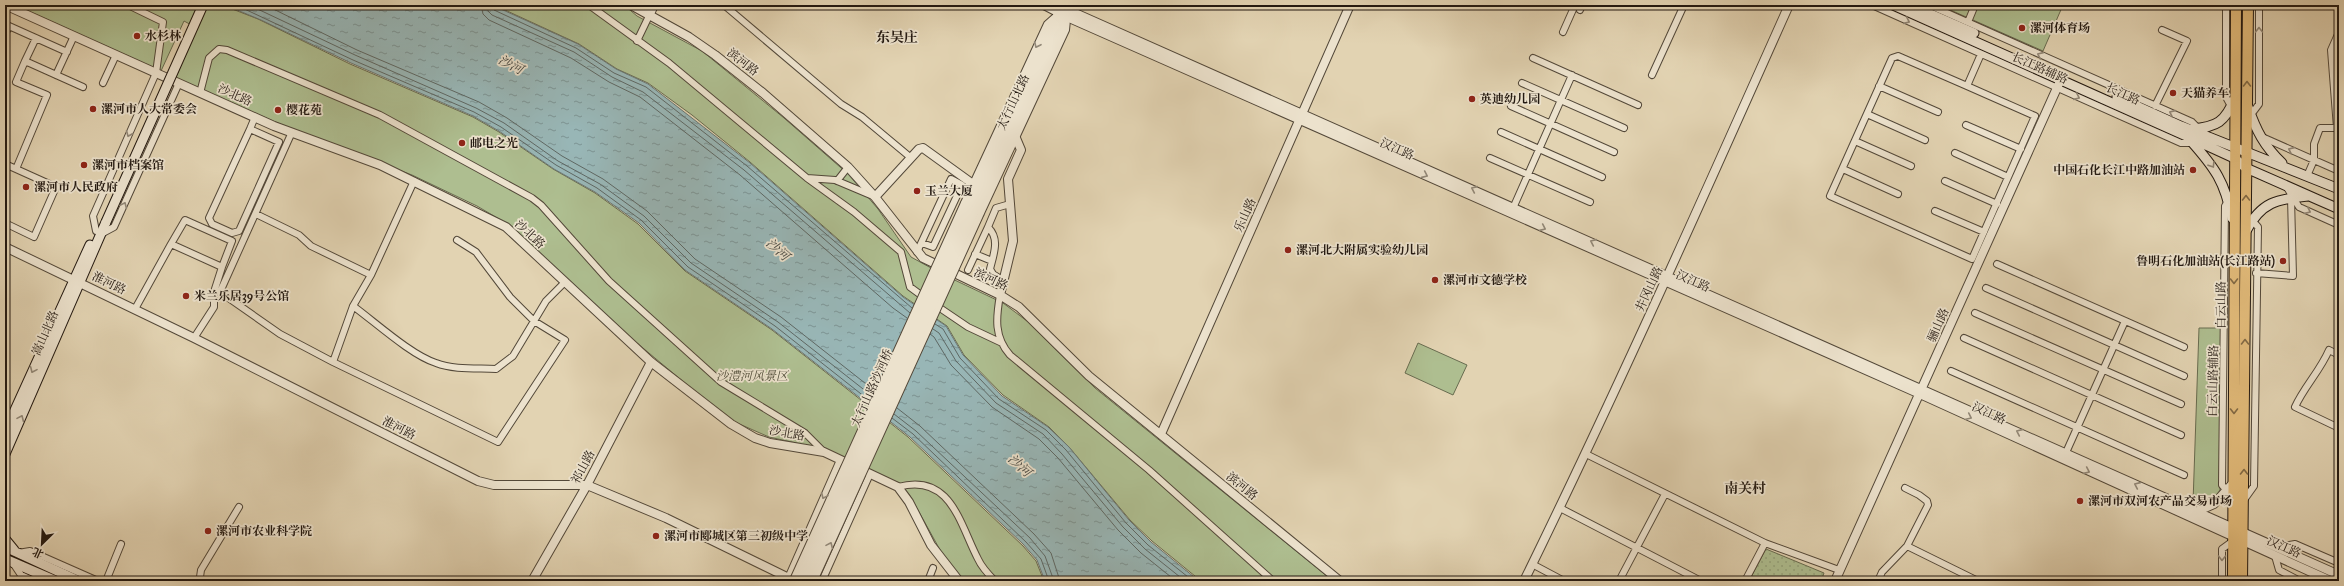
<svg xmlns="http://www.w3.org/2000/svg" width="2344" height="586" viewBox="0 0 2344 586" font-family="'IM FELL Great Primer','Noto Serif SC',serif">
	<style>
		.grass { fill: url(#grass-dots); stroke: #686c50 }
		.park { fill: #aebe90; stroke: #686c50 }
		.water { fill: url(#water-ripples); stroke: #697774 }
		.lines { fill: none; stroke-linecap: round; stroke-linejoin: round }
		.shore { stroke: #5e6864; stroke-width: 1 }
		.minor-casing { stroke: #534839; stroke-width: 8 }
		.tertiary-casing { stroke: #534839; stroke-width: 10 }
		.secondary-casing { stroke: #231911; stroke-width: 11 }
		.trunk-casing { stroke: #231911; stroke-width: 12 }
		.minor { stroke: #ece2cd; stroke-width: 6 }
		.tertiary { stroke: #ece2cd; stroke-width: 8 }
		.secondary { stroke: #ece2cd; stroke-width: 9 }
		.trunk { stroke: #e1ba79; stroke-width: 10 }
		.minor-bridge-casing { stroke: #534839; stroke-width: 8; stroke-linecap: butt }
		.secondary-bridge-casing { stroke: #231911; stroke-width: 11; stroke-linecap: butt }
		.minor-bridge { stroke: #ece2cd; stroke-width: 6 }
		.secondary-bridge { stroke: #ece2cd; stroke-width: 9 }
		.oneway { stroke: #928878 }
		.oneway2 { stroke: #826a45 }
		.poi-dot { fill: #8f2418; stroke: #ece2cd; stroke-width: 1.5 }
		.labels { text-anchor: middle; stroke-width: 3.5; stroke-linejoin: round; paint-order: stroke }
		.poi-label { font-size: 12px; font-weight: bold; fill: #231911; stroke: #ece2cd; text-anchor: start }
		.street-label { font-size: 12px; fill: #231911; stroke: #ece2cd }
		.park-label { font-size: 12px; font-style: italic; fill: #4d4b37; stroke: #ece2cd }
		.water-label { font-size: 13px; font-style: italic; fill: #464843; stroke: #ece2cd }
		.quarter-label { font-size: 14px; font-weight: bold; fill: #231911; stroke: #ece2cd }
	</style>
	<defs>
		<pattern id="grass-dots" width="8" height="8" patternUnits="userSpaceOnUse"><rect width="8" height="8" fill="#aebe90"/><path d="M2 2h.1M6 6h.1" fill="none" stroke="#95a37b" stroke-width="1.8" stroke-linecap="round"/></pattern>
		<pattern id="water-ripples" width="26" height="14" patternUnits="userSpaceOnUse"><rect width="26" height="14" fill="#98b6b6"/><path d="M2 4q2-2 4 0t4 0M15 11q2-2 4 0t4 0" fill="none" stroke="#7c9393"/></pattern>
	</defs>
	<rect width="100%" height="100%" fill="#e2d3b2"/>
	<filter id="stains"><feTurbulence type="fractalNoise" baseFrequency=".005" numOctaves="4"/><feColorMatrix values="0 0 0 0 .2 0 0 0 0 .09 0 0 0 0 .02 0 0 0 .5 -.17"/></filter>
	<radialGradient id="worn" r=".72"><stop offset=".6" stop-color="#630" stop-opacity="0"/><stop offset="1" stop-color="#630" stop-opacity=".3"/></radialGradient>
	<!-- grass -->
	<path class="grass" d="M1766,549L1824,573L1821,581H1749Z"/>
	<!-- park -->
	<path class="park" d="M15,5H222L258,19L350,64L473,117L499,132L553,169L595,193L638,224L685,271L772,330L908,437L1023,546L1036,561L1044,581H964L944,557L909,494L899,483L856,463L801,444L769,437L728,419L595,308L511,226L477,206L412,175L299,132L175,79L197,28L184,21L161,71Z
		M494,5H624L637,16L702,51L784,118L848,174L878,209L911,257L942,274L1003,303L1027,321L1095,388L1333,581H1201L1152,541L1130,520L1069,447L1049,427L1003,395L964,355L947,326L903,296L750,162L692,115L648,83L617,69L579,44Z
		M1939,5H2063L2043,51Z
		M2199,328H2223L2220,490L2214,499L2200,506L2193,503Z
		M1418,343L1467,365L1453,395L1405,373Z"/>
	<!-- water -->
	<path class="water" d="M225,5H492L578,44L616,69L648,84L750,163L903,297L946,326L963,355L1002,396L1048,427L1069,447L1129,520L1151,542L1199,581H1045L1037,560L1023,544L910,437L772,329L685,270L639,223L595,192L554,169L499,131L473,116L351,63L261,20Z"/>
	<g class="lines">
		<!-- shore -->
		<path class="shore" d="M236,5L353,60L474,112L501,127L556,165L597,188L641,220L688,267L775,326L870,401
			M249,5L355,55L476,108L504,123L558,161L600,184L644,216L691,263L778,322L872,396
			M265,5L357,50L479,102L507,118L562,156L603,179L647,211L695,259L781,317L875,391
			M481,5L483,14L489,20L571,58L609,82L640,97L740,175L893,308L907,318
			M487,5L488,11L492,15L574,52L612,77L643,92L744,170L910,313
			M492,5L494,10L576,48L614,73L646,87L747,166L912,308
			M935,324L943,329L960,358L999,399L1046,430L1066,450L1126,523L1148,545L1193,581
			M933,329L939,333L956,361L996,403L1043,434L1062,454L1123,527L1145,549L1185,581
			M930,334L934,337L951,365L992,407L1039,439L1058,458L1118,530L1141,553L1176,581
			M897,408L920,426L1034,534L1051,553L1060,581
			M894,414L916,431L1030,538L1045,556L1054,581
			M892,418L913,434L1026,542L1041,559L1049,581"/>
		<defs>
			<path id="minor" d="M589,5L669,63L807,178L835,180L873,196
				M724,5L841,104L862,117L910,157
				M1872,5L2181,143H2195
				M1929,5L2192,122L2199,129
				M2226,5V97L2232,108
				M1580,10L1582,5
				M1968,22L1975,5
				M1563,32L1575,5
				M2339,32L2331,50L2337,128L2339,129
				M5,35L9,26L67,52
				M637,41L649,16
				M1533,58L1638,105
				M25,61L36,38
				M56,75L74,36
				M1652,75L1684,5
				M103,83L116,55
				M1522,83L1624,128
				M1879,86L1938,112
				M1967,86L2035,116L1972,259L1830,196L1892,58L1898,56L1967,86L1981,54
				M200,93L209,58L219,49L227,50L380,115L532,198L541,205L609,281L721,382L805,433L824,452
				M1511,106L1614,152
				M2155,106L2187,41L2162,30
				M1867,114L1925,140
				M2250,116L2259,104V5
				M1966,125L2021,149
				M250,129L279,142L239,231L232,233L212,224L209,218L250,129L255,117
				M292,132L220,292L280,334L333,362L498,442L565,340L534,321L510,297L476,252L457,240
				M1501,132L1602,177
				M2262,137L2339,171
				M1855,141L1911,166
				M1955,153L2008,177
				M1490,158L1590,202
				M5,164L56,187L34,237L5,223
				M16,169L47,95L16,82L25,61L83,87
				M1843,169L1898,194
				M2307,176L2314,160V144L2320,128H2337
				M807,178L854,212L901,252L910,287L925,298
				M837,181L848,167
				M1945,181L1997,204
				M2286,186L2299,207L2339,225
				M2228,201L2225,206L2222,485L2229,493
				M964,203L1047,24L1056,16
				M1514,206L1572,75
				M1935,211L1984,232
				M981,213L1066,30L1067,20
				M256,214L299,235L311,246L371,275
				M96,231L93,216L156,73L163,22L128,5
				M101,234L114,227L179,83
				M171,244L185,220L232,241L222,267
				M917,252L951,179L962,185L933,247L922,243
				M975,254L992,261
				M1997,264L2184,347
				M968,270L988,227
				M2256,273L2293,276L2291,198
				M1004,281L993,274L990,269C994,253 1000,239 988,227L996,208L1010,204
				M1986,288L2184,376
				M1000,295C996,318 994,337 1010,355L1149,470L1273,581
				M934,304L968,327L1002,343
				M353,306C375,322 411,355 436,363C454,370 477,368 496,369L513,356L546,301L564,283
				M135,309L171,244L222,267L214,292V307L194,338
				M1975,313L2181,404
				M1964,338L2181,435
				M2339,355L2329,350C2320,371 2304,387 2295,407L2339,428
				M333,362L353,306L371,275L414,181
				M1951,371L2184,475
				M1586,454L1765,543L1839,570
				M2064,457L2125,321
				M898,487C951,472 960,525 978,559C982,568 988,574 995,581
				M1905,488L1919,495L1927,501L1928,505L1907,546
				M2244,500L2254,486L2258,227L2251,219
				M1560,508L1701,581
				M2277,547L2295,544L2339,563
				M18,553L30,551L98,581
				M2275,556L2279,570L2300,581
				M13,563L21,575L34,581
				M1532,564L1564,581
				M788,578L840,460
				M106,581L121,544
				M203,581L200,577L201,570L239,507
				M822,581L870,474
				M928,581L933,568
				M1619,581L1665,494
				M1745,581L1765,543
				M1878,581L1882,572L1907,546L1978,581
				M2222,581V549L2233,541"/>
			<path id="tertiary" d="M5,5L274,126L380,165L506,227L651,362L731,424L755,438L770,443L824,452L898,487L909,502L931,545L959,581
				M631,5L689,37L715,55L763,93L848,167L875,197L923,258L1000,295L1019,307L1089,376L1340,581
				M1044,5L1067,17L1920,394L2331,581
				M1057,5L2339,575
				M649,16L654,5
				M875,197L919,149L923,148L977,187
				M5,247L194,338L478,481L494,485H587L666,518L795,581
				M1000,295L1013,241L1008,179L1021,150L1013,131
				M1161,434L1350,5
				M2196,512L2214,504L2234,482
				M532,581L587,485L651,362
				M1524,581C1617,391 1703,198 1789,5
				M1835,581L2061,79"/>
			<path id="secondary" d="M1893,5L2186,136L2234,158L2246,168L2339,209
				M1910,5L1974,33
				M2117,97L2181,126L2339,189
				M2248,107C2256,130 2264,146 2282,163
				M2192,129C2217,127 2225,122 2235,98
				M2191,141C2215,168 2225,182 2232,218
				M968,206L1063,5
				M975,210L1072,5
				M2246,231C2261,202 2277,199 2308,196
				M5,432L90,245
				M5,454L106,222
				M5,539L14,550
				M5,547L79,581
				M5,559L56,581"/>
			<path id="trunk" d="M2233,581L2236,5
				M2242,581L2248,5"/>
		</defs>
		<!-- minor casing -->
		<use href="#minor" class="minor-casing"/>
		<!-- tertiary casing -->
		<use href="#tertiary" class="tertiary-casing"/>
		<!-- secondary casing -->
		<use href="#secondary" class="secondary-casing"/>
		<!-- trunk casing -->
		<use href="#trunk" class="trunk-casing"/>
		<!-- minor -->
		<use href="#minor" class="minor"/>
		<!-- tertiary -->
		<use href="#tertiary" class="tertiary"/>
		<!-- secondary -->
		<use href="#secondary" class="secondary"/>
		<!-- trunk -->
		<use href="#trunk" class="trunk"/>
		<defs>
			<path id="minor-bridge" d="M793,580L964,203
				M814,581L981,213"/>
			<path id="secondary-bridge" d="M106,222L203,5
				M798,581L968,206
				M807,581L975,210"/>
		</defs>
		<!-- minor-bridge casing -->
		<use href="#minor-bridge" class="minor-bridge-casing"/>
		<!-- secondary-bridge casing -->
		<use href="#secondary-bridge" class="secondary-bridge-casing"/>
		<!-- minor-bridge -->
		<use href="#minor-bridge" class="minor-bridge"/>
		<!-- secondary-bridge -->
		<use href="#secondary-bridge" class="secondary-bridge"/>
	</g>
	<!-- one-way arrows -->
	<defs><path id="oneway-chevron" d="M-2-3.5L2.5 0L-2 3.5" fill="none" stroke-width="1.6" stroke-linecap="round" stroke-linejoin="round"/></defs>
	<g class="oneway">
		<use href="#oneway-chevron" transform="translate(1907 21) rotate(24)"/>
		<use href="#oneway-chevron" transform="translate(2259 30) rotate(-91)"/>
		<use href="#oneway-chevron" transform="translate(1037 45) rotate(115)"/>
		<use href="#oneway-chevron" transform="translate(2040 55) rotate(-156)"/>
		<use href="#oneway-chevron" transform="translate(2077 97) rotate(24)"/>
		<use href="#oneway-chevron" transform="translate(2172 113) rotate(-156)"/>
		<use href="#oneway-chevron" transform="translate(129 134) rotate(113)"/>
		<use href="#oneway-chevron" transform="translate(2291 150) rotate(-156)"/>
		<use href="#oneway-chevron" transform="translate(2212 165) rotate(58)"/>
		<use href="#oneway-chevron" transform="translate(1425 175) rotate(24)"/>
		<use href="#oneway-chevron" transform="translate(1474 189) rotate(-156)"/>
		<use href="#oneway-chevron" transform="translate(124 205) rotate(-66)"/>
		<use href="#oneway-chevron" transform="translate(2308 211) rotate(24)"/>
		<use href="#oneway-chevron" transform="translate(1543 228) rotate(24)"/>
		<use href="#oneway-chevron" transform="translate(1593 242) rotate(-156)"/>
		<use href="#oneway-chevron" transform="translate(33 370) rotate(114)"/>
		<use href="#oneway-chevron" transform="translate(1969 417) rotate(25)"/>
		<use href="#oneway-chevron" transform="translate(21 418) rotate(-66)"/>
		<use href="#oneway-chevron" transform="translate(2019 432) rotate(-156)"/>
		<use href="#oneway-chevron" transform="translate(2087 471) rotate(24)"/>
		<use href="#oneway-chevron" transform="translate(2137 485) rotate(-156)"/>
		<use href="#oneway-chevron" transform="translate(824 496) rotate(114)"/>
		<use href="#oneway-chevron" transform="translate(830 545) rotate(-66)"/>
		<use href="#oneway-chevron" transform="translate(2222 558) rotate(91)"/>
	</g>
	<g class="oneway2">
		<use href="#oneway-chevron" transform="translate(2247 84) rotate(-90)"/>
		<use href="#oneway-chevron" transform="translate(2246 198) rotate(-90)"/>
		<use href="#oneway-chevron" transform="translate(2234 281) rotate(90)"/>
		<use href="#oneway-chevron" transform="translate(2245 342) rotate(-90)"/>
		<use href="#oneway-chevron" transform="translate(2234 411) rotate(90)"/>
		<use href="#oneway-chevron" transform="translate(2244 472) rotate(-90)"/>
	</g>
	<!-- markers -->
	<g class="poi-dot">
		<circle cx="2022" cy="28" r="4"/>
		<circle cx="137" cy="36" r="4"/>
		<circle cx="2173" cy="93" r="4"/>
		<circle cx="1472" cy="99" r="4"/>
		<circle cx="93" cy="109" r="4"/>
		<circle cx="278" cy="110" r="4"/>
		<circle cx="462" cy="143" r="4"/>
		<circle cx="84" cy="165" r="4"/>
		<circle cx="2193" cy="170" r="4"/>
		<circle cx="26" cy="187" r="4"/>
		<circle cx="917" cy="191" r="4"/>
		<circle cx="1288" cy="250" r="4"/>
		<circle cx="2283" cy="261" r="4"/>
		<circle cx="1435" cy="280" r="4"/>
		<circle cx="186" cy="296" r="4"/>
		<circle cx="2080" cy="501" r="4"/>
		<circle cx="208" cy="531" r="4"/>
		<circle cx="656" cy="536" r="4"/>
	</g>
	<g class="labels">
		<!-- poi labels -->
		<g class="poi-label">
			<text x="2030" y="32">漯河体育场</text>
			<text x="145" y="40">水杉林</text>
			<text x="2181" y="97">天猫养车</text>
			<text x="1480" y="103">英迪幼儿园</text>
			<text x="101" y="113">漯河市人大常委会</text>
			<text x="286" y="114">樱花苑</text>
			<text x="470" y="147">邮电之光</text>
			<text x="92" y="169">漯河市档案馆</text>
			<text x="2185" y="174" text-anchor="end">中国石化长江中路加油站</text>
			<text x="34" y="191">漯河市人民政府</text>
			<text x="925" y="195">玉兰大厦</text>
			<text x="1296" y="254">漯河北大附属实验幼儿园</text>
			<text x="2275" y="265" text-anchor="end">鲁明石化加油站(长江路站)</text>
			<text x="1443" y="284">漯河市文德学校</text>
			<text x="194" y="300">米兰乐居39号公馆</text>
			<text x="2088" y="505">漯河市双河农产品交易市场</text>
			<text x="216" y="535">漯河市农业科学院</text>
			<text x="664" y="540">漯河市郾城区第三初级中学</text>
		</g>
		<!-- street labels -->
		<g class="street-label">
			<text transform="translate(743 62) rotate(38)" y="4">滨河路</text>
			<text transform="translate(2040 68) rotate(24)" y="4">长江路辅路</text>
			<text transform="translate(2123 94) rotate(24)" y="4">长江路</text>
			<text transform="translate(235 95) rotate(24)" y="4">沙北路</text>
			<text transform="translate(1013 102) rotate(-65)" y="4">太行山北路</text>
			<text transform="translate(1397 149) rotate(24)" y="4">汉江路</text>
			<text transform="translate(1245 215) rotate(-66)" y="4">乐山路</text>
			<text transform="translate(530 234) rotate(43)" y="4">沙北路</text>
			<text transform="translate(991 279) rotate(25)" y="4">滨河路</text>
			<text transform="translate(1693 281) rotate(24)" y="4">汉江路</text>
			<text transform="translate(109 283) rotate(26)" y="4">淮河路</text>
			<text transform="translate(1649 289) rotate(-65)" y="4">井冈山路</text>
			<text transform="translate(2221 305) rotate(-90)" y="4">白云山路</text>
			<text transform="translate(1938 325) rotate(-66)" y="4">骊山路</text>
			<text transform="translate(45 333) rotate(-66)" y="4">嵩山北路</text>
			<text transform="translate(2213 381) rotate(-89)" y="4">白云山路辅路</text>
			<text transform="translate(872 388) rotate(-66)" y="4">太行山路沙河桥</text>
			<text transform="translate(1989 413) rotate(25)" y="4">汉江路</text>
			<text transform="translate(399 428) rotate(27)" y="4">淮河路</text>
			<text transform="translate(787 433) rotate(10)" y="4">沙北路</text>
			<text transform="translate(583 467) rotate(-62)" y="4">祁山路</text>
			<text transform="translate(1242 486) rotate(39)" y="4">滨河路</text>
			<text transform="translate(2284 547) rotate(24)" y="4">汉江路</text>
		</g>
		<!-- park labels -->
		<g class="park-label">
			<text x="752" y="380">沙澧河风景区</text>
		</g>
		<!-- water labels -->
		<g class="water-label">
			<text transform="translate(511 64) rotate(27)" y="5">沙河</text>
			<text transform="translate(778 249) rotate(41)" y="5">沙河</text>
			<text transform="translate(1020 465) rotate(42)" y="5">沙河</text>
		</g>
		<!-- quarter labels -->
		<g class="quarter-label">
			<text x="897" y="42">东吴庄</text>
			<text x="1745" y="493">南关村</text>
		</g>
	</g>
	<!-- margin -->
	<rect width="2344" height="586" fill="none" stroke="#e2d3b2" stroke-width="20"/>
	<rect x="6" y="6" width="2332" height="574" fill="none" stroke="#231911" stroke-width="2"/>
	<rect x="10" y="10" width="2324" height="566" fill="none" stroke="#231911"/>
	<!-- north arrow -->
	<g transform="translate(42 544) rotate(204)" stroke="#ece2cd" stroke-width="3" paint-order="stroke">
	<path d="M0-3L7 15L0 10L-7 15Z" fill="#231911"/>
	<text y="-6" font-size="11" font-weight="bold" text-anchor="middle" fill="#231911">北</text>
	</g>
	<rect width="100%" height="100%" filter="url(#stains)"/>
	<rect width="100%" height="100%" fill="url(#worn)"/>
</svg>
